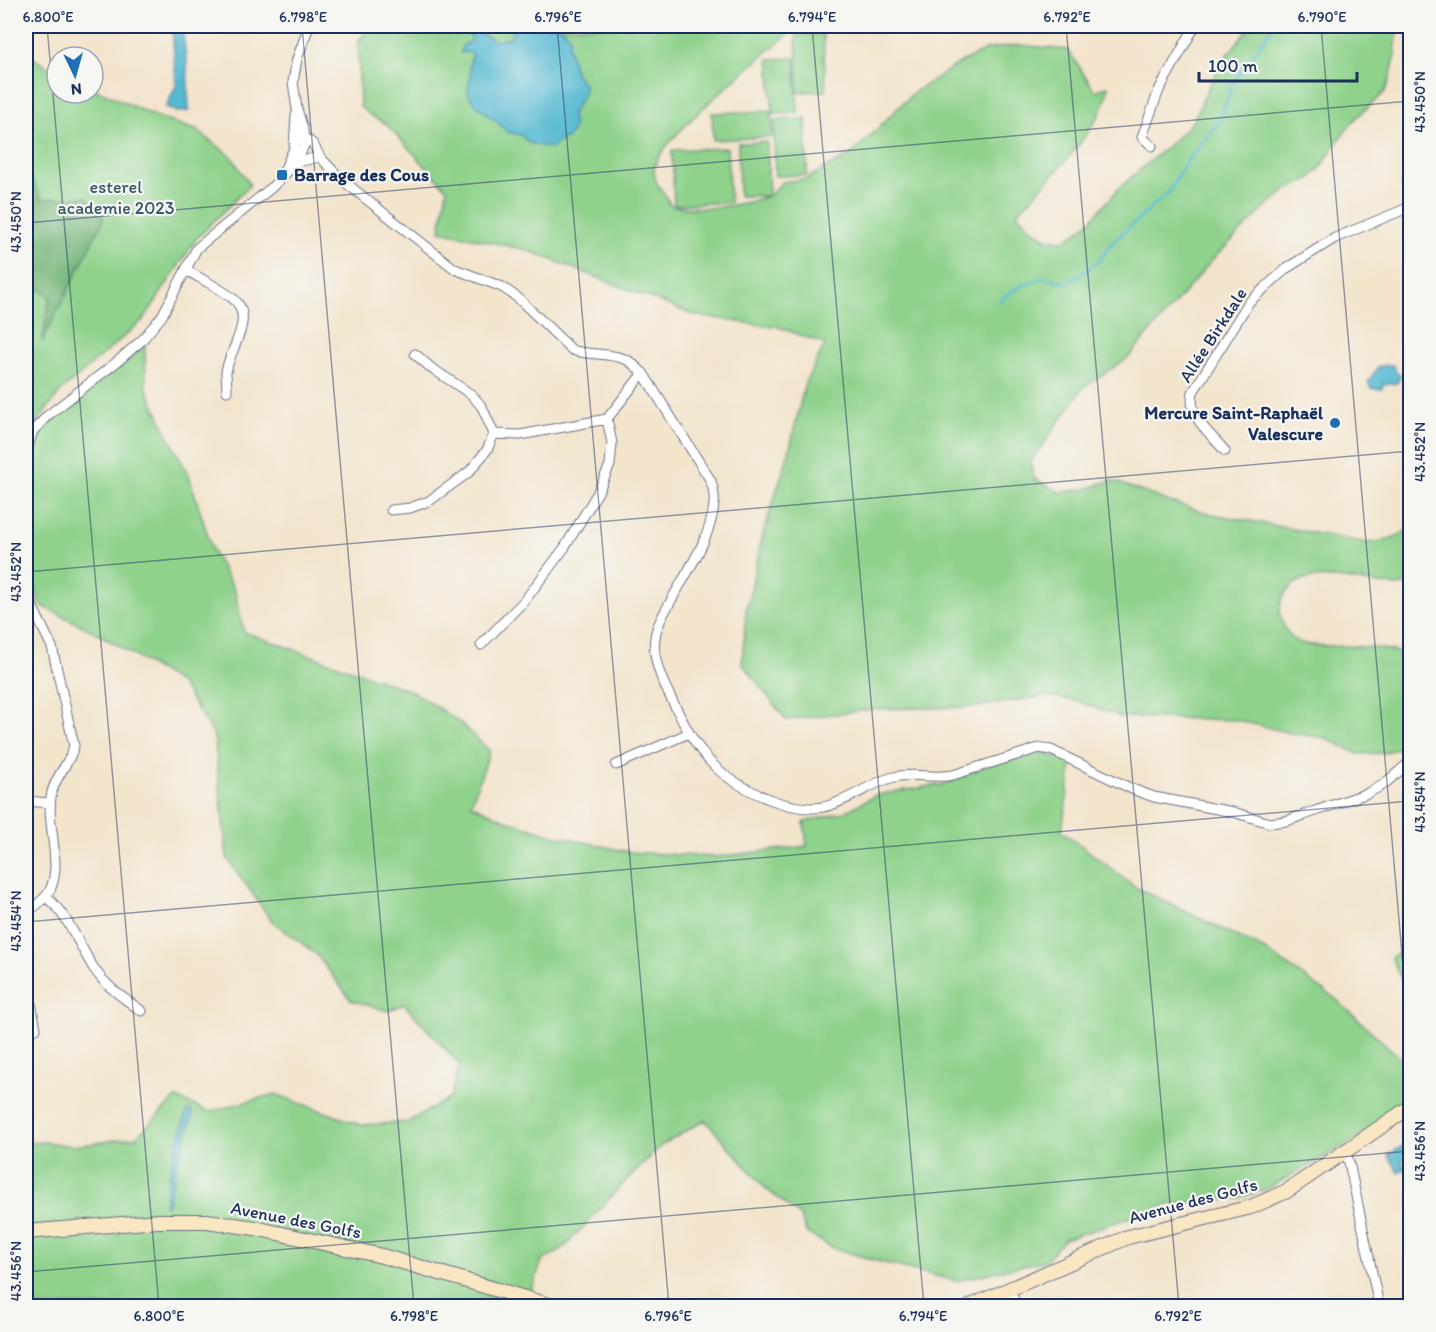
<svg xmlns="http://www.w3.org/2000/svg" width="1436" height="1332" viewBox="0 0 1436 1332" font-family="Itim,sans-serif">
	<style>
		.green { fill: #8ed28b; stroke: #548074; stroke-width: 1.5 }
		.forest { fill: #72b477; stroke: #46726a; stroke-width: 1.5 }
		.water { fill: #54b9d2; stroke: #387498; stroke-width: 1.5 }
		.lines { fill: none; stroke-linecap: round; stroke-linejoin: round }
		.stream { stroke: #54b9d2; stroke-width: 3 }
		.street-casing { stroke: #676e84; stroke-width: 11 }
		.secondary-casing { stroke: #676e84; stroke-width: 16 }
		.street { stroke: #fff; stroke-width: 9 }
		.secondary { stroke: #f9e7c3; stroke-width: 14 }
		.ticks { fill: none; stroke: #1b2f5e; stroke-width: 1.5; stroke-opacity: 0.45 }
		.poi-dot { fill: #1f6fb2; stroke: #f6f6f2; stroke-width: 2 }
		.labels { text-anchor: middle; stroke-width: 4.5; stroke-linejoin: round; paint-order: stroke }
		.poi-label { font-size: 18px; font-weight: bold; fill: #1b2f5e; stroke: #f6f6f2; text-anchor: start }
		.park-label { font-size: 18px; fill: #385869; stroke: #f6f6f2 }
		.street-label { font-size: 18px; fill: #1b2f5e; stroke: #f6f6f2 }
		.neatline { fill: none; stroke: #1b2f5e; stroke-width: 2 }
		.ticks-label { font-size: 15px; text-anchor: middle; fill: #1b2f5e }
	</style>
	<rect width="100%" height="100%" fill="#f6f6f2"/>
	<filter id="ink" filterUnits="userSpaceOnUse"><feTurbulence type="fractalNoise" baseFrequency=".0167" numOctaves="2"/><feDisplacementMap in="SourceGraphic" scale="12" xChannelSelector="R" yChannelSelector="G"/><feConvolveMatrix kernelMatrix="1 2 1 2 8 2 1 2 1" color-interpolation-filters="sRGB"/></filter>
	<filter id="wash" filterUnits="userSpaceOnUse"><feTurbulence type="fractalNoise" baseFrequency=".008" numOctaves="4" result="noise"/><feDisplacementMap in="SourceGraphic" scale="24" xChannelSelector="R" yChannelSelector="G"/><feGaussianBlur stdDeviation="1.35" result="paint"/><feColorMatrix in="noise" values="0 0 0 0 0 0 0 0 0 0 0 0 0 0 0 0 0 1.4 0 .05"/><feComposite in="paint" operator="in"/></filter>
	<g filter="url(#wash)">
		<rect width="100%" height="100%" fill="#f3e4cc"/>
		<!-- green -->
		<path class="green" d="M370,26H798C772,48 657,140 654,169C653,186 666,191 670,205C697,212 742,206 768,196H739L738,143L767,142L769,196L782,182L806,179L853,153L913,93L961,62L988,49L1019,45L1068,50L1095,91L1108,86C1107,125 1043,184 1017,214L1036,232L1048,239L1061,241L1075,234L1091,220L1120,187L1177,138L1193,121L1211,82L1228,54L1251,26H1396L1397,36L1394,61L1390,79L1384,93L1357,117L1337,142L1321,167L1311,178L1287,190L1269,204L1213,259L1129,357L1083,388L1034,457L1031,463L1033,478L1059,492L1086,489L1111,480L1167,501L1207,513L1367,543C1384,542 1396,538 1410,529V584L1397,586C1371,584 1335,575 1310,578C1293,580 1279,595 1280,612C1281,623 1288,637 1298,642C1309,647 1322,645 1334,646C1360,647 1386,646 1410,657V739L1396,749L1383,753L1358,754L1326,738L1290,733L1237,720L1121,717L1077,701L1047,696L976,707L875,709L786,720L742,663L746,611L763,534L789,452L805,383L825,344L773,325L772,327L694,315L527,250L440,231L447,189L386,124L370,115L360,107L358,42Z
			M823,33L826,91L798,92L796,35Z
			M26,54L57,72V93H93V88L159,118L196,130L231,156L250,185L196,239L144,319L61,391L26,436Z
			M795,58L798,113L773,114L769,59Z
			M771,111L772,137L713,140L712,113Z
			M806,119L807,175L775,176L774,120Z
			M727,148L730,202L674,205L672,150Z
			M145,345L146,386L164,427L189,476L213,552L235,591L244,632L414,692L459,722L490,751L471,804L503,819L553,835L629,852L715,857L807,846L804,822L845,812L876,795L944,784L1029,748L1072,762L1062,831L1137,888L1265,950L1336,999L1410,1067V1109L1267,1189L1239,1198L1171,1204L1065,1239L1046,1260L956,1281L869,1259L831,1247L807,1233L800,1216L765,1188L705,1120L662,1145L632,1174L563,1249L542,1261L526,1306H26V1143L44,1142L74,1146L136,1137L176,1098L209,1112L275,1094L361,1125L408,1122L450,1098L460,1065L404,1004L388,1011L351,1000L316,954L272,921L227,858L214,735L181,684L99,634L40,605C29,572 24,535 26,501C27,479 30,458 33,436Z
			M1410,948V999L1391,957Z"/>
		<!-- forest -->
		<path class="forest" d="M26,173L29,174L42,199L87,197L104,219L42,342L50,297L26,281Z"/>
		<!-- water -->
		<path class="water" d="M172,26H182L187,64L189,111L177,112L166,107L176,86Z
			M513,26H560L570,36L569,47L575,73L584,84V92L572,114L574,128L568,138L559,141L551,148L529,143L521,135L507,132C497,119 472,107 468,92C467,87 470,82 470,78C471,69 468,62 473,55L470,52L461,53L462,46L471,41L470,32H478L496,41L511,37Z
			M1393,365L1397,372L1401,375L1397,383L1384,384L1381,389H1372L1368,382L1379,366Z
			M190,1110L193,1114L176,1166L167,1207L164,1205L172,1162L187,1112Z
			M1409,1142L1410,1156L1401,1163L1403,1166L1407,1164L1409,1167L1399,1173L1388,1155Z"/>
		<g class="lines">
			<!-- stream -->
			<path class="stream" d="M999,301L1015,289L1044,277L1068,283L1081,275L1098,261L1113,242L1169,192L1188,159L1219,122L1233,83L1273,26"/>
		</g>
	</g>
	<g filter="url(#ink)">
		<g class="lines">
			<defs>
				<path id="street" d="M295,140H308L313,144L320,157L342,180L455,269L502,287L518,298L572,350C590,356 610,352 627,360C633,363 638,369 643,373L711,481C713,488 715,497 714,504C711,538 688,570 672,599C666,609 659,621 656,632C649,661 667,690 679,714C702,760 722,780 769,799C787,806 804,810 823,807C848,802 869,783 894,777C914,772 934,779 953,775L1039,748L1051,750L1132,789L1154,797L1233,812L1270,823L1286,821L1368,793L1383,785L1410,762
					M1152,146L1142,137L1159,90L1195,26
					M297,162L320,157
					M1410,164L1408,180L1410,206
					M284,171L294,148L296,115
					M186,270C201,279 218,287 231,297C258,316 229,349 226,372C226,378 227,384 227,391
					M415,354L430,367L472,395L482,407L494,434
					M1225,451C1210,433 1187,417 1193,392L1249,302L1287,268L1335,238L1410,207
					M26,452L33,431L47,416L118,361L142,340L162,316L197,248L271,188L297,162L304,145L303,129L297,109L293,82L297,59L309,26
					M391,510L410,508L429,501L469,472L487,450L494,434L520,435L607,419
					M26,582L33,608L52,647L74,746C70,763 56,775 52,792C44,823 66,868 47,895C41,902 33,908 26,913
					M481,645L525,600L565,547L598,492L610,465L612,443L607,419L643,373
					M616,765L689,733
					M26,801L50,803
					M46,897C68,915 78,943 93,967C105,986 123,998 142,1011
					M26,990L31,1003L36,1029
					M1345,1152L1349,1162L1379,1306
					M1009,1289L1017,1306"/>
				<path id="secondary" d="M26,1232L158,1221H207L255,1228L382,1256L552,1306
					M971,1306L1128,1237L1251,1207L1287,1191L1410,1107"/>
			</defs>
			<!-- street casing -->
			<use href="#street" class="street-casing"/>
			<!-- secondary casing -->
			<use href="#secondary" class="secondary-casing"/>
			<!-- street -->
			<use href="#street" class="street"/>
			<!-- secondary -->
			<use href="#secondary" class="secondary"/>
		</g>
	</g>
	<!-- ticks -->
	<path class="ticks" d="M47,26L159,1306M302,26L414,1306M557,26L669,1306M812,26L924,1306M1066,26L1179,1306M1321,26L1410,1046M26,223L1410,101M26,572L1410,451M26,922L1410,801M26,1272L1410,1151"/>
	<!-- markers -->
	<g class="poi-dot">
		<rect x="276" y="169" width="12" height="12" rx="3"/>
		<circle cx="1335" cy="423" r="6"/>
	</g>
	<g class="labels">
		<!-- poi labels -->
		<g class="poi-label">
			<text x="294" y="181">Barrage des Cous</text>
			<text x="1323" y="419" text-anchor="end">Mercure Saint-Raphaël<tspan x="1323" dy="21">Valescure</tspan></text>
		</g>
		<!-- park labels -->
		<g class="park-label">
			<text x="116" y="193">esterel<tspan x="116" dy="21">academie 2023</tspan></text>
		</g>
		<!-- street labels -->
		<g class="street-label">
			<text transform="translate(1213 335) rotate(-57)" y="6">Allée Birkdale</text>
			<text transform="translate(1193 1201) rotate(-15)" y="6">Avenue des Golfs</text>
			<text transform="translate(296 1220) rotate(11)" y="6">Avenue des Golfs</text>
		</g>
	</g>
	<!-- margin -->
	<rect width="1436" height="1332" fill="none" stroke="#f6f6f2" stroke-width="66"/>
	<!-- north arrow -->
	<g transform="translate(75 75) rotate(175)"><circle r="28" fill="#f6f6f2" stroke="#9ea6b7" stroke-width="1.5"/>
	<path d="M0-4.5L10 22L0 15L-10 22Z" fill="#1f6fb2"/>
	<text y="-9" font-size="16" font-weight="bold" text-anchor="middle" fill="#1b2f5e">N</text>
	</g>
	<!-- scale -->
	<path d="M1199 72v9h158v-9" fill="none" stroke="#1b2f5e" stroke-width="3"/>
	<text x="1208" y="72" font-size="18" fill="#1b2f5e" stroke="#f6f6f2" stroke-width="4.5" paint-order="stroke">100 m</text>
	<rect x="33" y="33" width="1370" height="1266" class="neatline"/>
	<g class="ticks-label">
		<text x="48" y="22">6.800°E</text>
		<text x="303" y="22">6.798°E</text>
		<text x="558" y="22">6.796°E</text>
		<text x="812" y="22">6.794°E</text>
		<text x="1067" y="22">6.792°E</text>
		<text x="1322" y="22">6.790°E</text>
		<text transform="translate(1420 102) rotate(-90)" y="5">43.450°N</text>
		<text transform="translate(16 222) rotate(-90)" y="5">43.450°N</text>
		<text transform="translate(1420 452) rotate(-90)" y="5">43.452°N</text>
		<text transform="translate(16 572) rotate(-90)" y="5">43.452°N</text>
		<text transform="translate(1420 802) rotate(-90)" y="5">43.454°N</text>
		<text transform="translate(16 921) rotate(-90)" y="5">43.454°N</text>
		<text transform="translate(1420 1151) rotate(-90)" y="5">43.456°N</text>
		<text transform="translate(16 1271) rotate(-90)" y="5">43.456°N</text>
		<text x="159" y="1321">6.800°E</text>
		<text x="414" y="1321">6.798°E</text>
		<text x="668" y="1321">6.796°E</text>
		<text x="923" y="1321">6.794°E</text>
		<text x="1178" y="1321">6.792°E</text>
	</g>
</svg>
